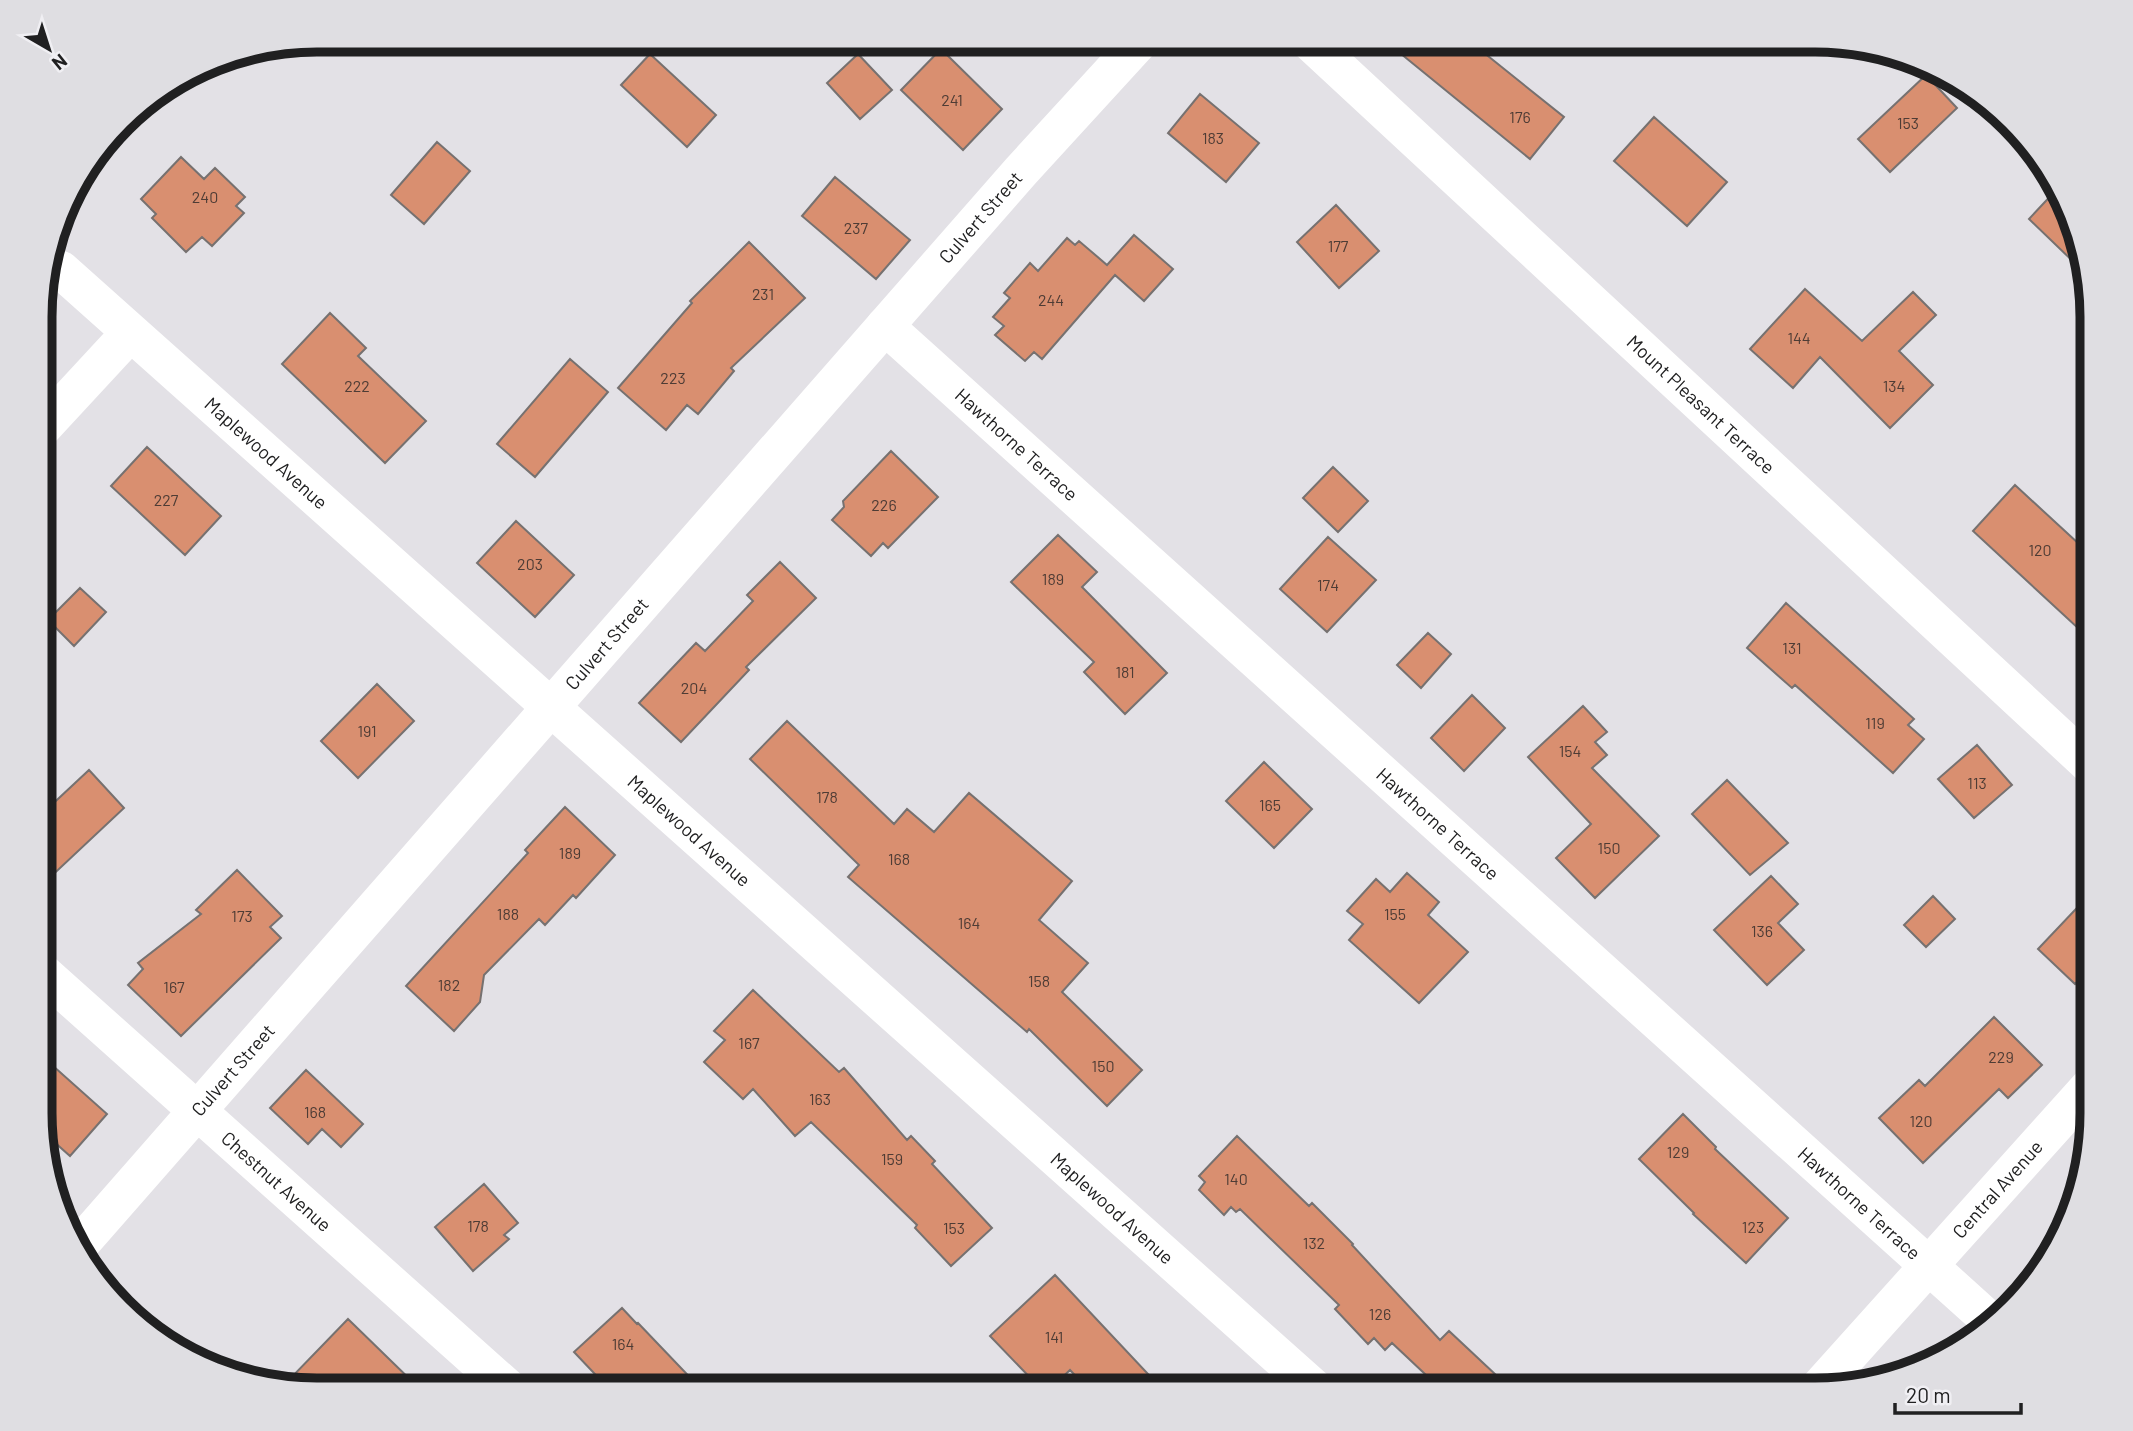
<svg xmlns="http://www.w3.org/2000/svg" width="2133" height="1431" viewBox="0 0 2133 1431" font-family="Barlow,sans-serif">
	<style>
		.building { fill: #d98f70; stroke: #767170; stroke-width: 2 }
		.lines { fill: none; stroke-linecap: round; stroke-linejoin: round }
		.minor { stroke: #fff; stroke-width: 38 }
		.labels { text-anchor: middle; stroke-width: 5; stroke-linejoin: round; paint-order: stroke }
		.number-label { font-size: 16px; fill: #4e3c35 }
		.street-label { font-size: 19px; fill: #202021; stroke: #f0eff3 }
		.rim { fill: none; stroke: #202021; stroke-width: 9 }
	</style>
	<rect width="100%" height="100%" fill="#e3e1e6"/>
	<!-- building -->
	<path class="building" d="M1384,40H1468L1564,117L1530,159Z
		M941,49L1002,109L963,150L901,90Z
		M650,54L716,115L687,147L621,85Z
		M858,54L892,90L860,119L827,83Z
		M1926,75L1957,108L1890,172L1858,139Z
		M1200,94L1259,143L1226,182L1168,133Z
		M1654,117L1727,182L1687,226L1614,161Z
		M437,142L470,171L424,224L391,195Z
		M181,157L204,179L215,168L245,197L236,206L244,213L212,246L202,237L186,252L152,218L156,214L141,199Z
		M835,177L910,240L876,279L802,216Z
		M2058,188L2067,216L2083,271L2029,219Z
		M1336,205L1379,251L1339,288L1297,242Z
		M1134,235L1173,269L1144,301L1115,275L1042,359L1034,352L1025,361L995,335L1004,326L993,317L1010,298L1004,293L1030,263L1038,271L1067,238L1075,245L1079,241L1107,265Z
		M749,242L805,298L731,368L734,371L698,414L687,405L666,430L618,388L692,303L690,301Z
		M1805,289L1862,341L1913,292L1936,315L1899,351L1933,385L1890,428L1820,357L1793,388L1750,349Z
		M330,313L366,348L358,356L426,421L385,463L282,364Z
		M570,359L608,392L535,477L497,444Z
		M147,447L221,516L185,555L111,486Z
		M891,451L938,497L888,548L883,543L871,556L832,520L844,507L843,501Z
		M1333,467L1368,501L1338,532L1303,498Z
		M2015,485L2092,556V641L1973,531Z
		M516,521L574,575L535,617L477,563Z
		M1058,535L1097,572L1082,587L1167,673L1125,714L1084,672L1094,662L1011,582Z
		M1328,537L1376,580L1327,632L1280,589Z
		M780,562L816,598L746,667L749,670L681,742L639,703L696,643L705,651L753,601L747,595Z
		M80,588L106,612L74,646L48,620Z
		M1786,603L1914,719L1908,725L1924,739L1893,773L1795,685L1792,688L1747,648Z
		M1428,633L1451,654L1421,688L1397,665Z
		M377,684L414,721L358,778L321,741Z
		M1472,695L1505,728L1464,771L1431,738Z
		M1583,706L1607,732L1595,742L1607,755L1592,768L1659,836L1595,898L1556,858L1591,824L1528,757Z
		M787,721L894,824L907,809L934,832L969,793L1072,881L1039,920L1088,963L1062,992L1142,1070L1107,1106L1029,1029L1027,1032L848,877L859,865L750,759Z
		M1977,745L2012,785L1974,818L1938,779Z
		M1264,762L1312,809L1274,848L1226,801Z
		M89,770L124,808L43,884V813Z
		M1727,780L1788,843L1750,875L1692,814Z
		M565,807L615,855L576,898L573,895L545,925L539,919L484,975L480,1002L454,1031L406,986L528,853L525,850Z
		M237,870L282,916L270,927L281,938L181,1036L128,985L143,969L138,963L201,914L196,910Z
		M1407,873L1439,902L1428,915L1468,952L1419,1003L1349,940L1363,924L1347,911L1376,879L1390,892Z
		M1771,876L1798,904L1778,923L1804,950L1767,985L1714,930Z
		M2092,892V966L2075,984L2038,949Z
		M1933,896L1955,919L1926,947L1904,925Z
		M753,990L839,1072L844,1068L907,1140L911,1136L935,1161L932,1164L992,1228L951,1266L915,1228L917,1225L811,1122L795,1136L753,1089L743,1099L704,1062L725,1040L714,1031Z
		M1994,1017L2042,1065L2008,1098L1999,1089L1923,1163L1879,1118L1919,1080L1925,1086Z
		M43,1057L107,1114L70,1156L43,1132Z
		M306,1070L363,1124L341,1147L322,1129L308,1144L270,1108Z
		M1683,1114L1716,1147L1715,1149L1788,1218L1746,1263L1693,1214L1694,1213L1639,1159Z
		M1237,1136L1309,1206L1312,1203L1353,1244L1352,1245L1440,1340L1449,1331L1512,1390H1442L1392,1343L1385,1350L1374,1338L1368,1344L1335,1309L1339,1305L1240,1209L1236,1212L1231,1207L1224,1215L1199,1190L1205,1182L1199,1176Z
		M484,1184L518,1223L504,1235L509,1239L473,1271L435,1227Z
		M1055,1275L1163,1390H1089L1070,1370L1049,1390H1042L990,1336Z
		M622,1308L637,1324L638,1323L703,1391H611L574,1352Z
		M348,1319L422,1391H317L284,1385Z"/>
	<g class="lines">
		<!-- minor -->
		<g class="minor">
			<path id="s1" d="M1308,40L2092,767"/>
			<path id="s2" d="M61,270L1316,1390"/>
			<path id="s3" d="M885,326L1989,1320"/>
			<path d="M43,427L130,333"/>
			<path id="s4" d="M43,973L511,1391"/>
			<path id="s5" d="M76,1249L1021,171L1141,40"/>
			<path id="s6" d="M1817,1390L2092,1084"/>
		</g>
	</g>
	<g class="labels">
		<!-- number labels -->
		<g class="number-label">
			<text x="952" y="106">241</text>
			<text x="1520" y="123">176</text>
			<text x="1908" y="129">153</text>
			<text x="1213" y="144">183</text>
			<text x="205" y="203">240</text>
			<text x="856" y="234">237</text>
			<text x="1338" y="252">177</text>
			<text x="763" y="300">231</text>
			<text x="1051" y="306">244</text>
			<text x="1799" y="344">144</text>
			<text x="673" y="384">223</text>
			<text x="357" y="392">222</text>
			<text x="1894" y="392">134</text>
			<text x="166" y="506">227</text>
			<text x="884" y="511">226</text>
			<text x="2040" y="556">120</text>
			<text x="530" y="570">203</text>
			<text x="1053" y="585">189</text>
			<text x="1328" y="591">174</text>
			<text x="1792" y="654">131</text>
			<text x="1125" y="678">181</text>
			<text x="694" y="694">204</text>
			<text x="1875" y="729">119</text>
			<text x="367" y="737">191</text>
			<text x="1570" y="757">154</text>
			<text x="1977" y="789">113</text>
			<text x="827" y="803">178</text>
			<text x="1270" y="811">165</text>
			<text x="1609" y="854">150</text>
			<text x="570" y="859">189</text>
			<text x="899" y="865">168</text>
			<text x="508" y="920">188</text>
			<text x="1395" y="920">155</text>
			<text x="242" y="922">173</text>
			<text x="969" y="929">164</text>
			<text x="1762" y="937">136</text>
			<text x="1039" y="987">158</text>
			<text x="449" y="991">182</text>
			<text x="174" y="993">167</text>
			<text x="749" y="1049">167</text>
			<text x="2001" y="1063">229</text>
			<text x="1103" y="1072">150</text>
			<text x="820" y="1105">163</text>
			<text x="315" y="1118">168</text>
			<text x="1921" y="1127">120</text>
			<text x="1678" y="1158">129</text>
			<text x="892" y="1165">159</text>
			<text x="1236" y="1185">140</text>
			<text x="478" y="1232">178</text>
			<text x="1753" y="1233">123</text>
			<text x="954" y="1234">153</text>
			<text x="1314" y="1249">132</text>
			<text x="1380" y="1320">126</text>
			<text x="1054" y="1343">141</text>
			<text x="623" y="1350">164</text>
		</g>
		<!-- street labels -->
		<g class="street-label">
			<text dy="7" stroke="none"><textPath href="#s5" startOffset="1372">Culvert Street</textPath></text>
			<text dy="7" stroke="none"><textPath href="#s1" startOffset="536">Mount Pleasant Terrace</textPath></text>
			<text dy="7" stroke="none"><textPath href="#s3" startOffset="177">Hawthorne Terrace</textPath></text>
			<text dy="7" stroke="none"><textPath href="#s2" startOffset="275">Maplewood Avenue</textPath></text>
			<text dy="7" stroke="none"><textPath href="#s5" startOffset="805">Culvert Street</textPath></text>
			<text dy="7" stroke="none"><textPath href="#s3" startOffset="744">Hawthorne Terrace</textPath></text>
			<text dy="7" stroke="none"><textPath href="#s2" startOffset="842">Maplewood Avenue</textPath></text>
			<text dy="7" stroke="none"><textPath href="#s5" startOffset="238">Culvert Street</textPath></text>
			<text dy="7" stroke="none"><textPath href="#s4" startOffset="313">Chestnut Avenue</textPath></text>
			<text dy="7" stroke="none"><textPath href="#s6" startOffset="270">Central Avenue</textPath></text>
			<text dy="7" stroke="none"><textPath href="#s3" startOffset="1311">Hawthorne Terrace</textPath></text>
			<text dy="7" stroke="none"><textPath href="#s2" startOffset="1409">Maplewood Avenue</textPath></text>
		</g>
	</g>
	<!-- crop -->
	<path d="M0 0H2133V1431H0ZM317 52H1815A265 265 0 0 1 2080 317V1113A265 265 0 0 1 1815 1378H317A265 265 0 0 1 52 1113V317A265 265 0 0 1 317 52Z" fill="#dfdee2" fill-rule="evenodd"/>
	<path class="rim" d="M317 52H1815A265 265 0 0 1 2080 317V1113A265 265 0 0 1 1815 1378H317A265 265 0 0 1 52 1113V317A265 265 0 0 1 317 52Z"/>
	<!-- north arrow -->
	<g transform="translate(49 49) rotate(141)" stroke="#f0eff3" stroke-width="5" paint-order="stroke">
	<path d="M0-5L12 26L0 18L-12 26Z" fill="#202021"/>
	<text y="-10" font-size="19" font-weight="bold" text-anchor="middle" fill="#202021">N</text>
	</g>
	<!-- scale -->
	<path d="M1895 1403v10h126v-10" fill="none" stroke="#202021" stroke-width="3.5"/>
	<text x="1906" y="1403" font-size="21" fill="#202021" stroke="#f0eff3" stroke-width="5" paint-order="stroke">20 m</text>
</svg>
